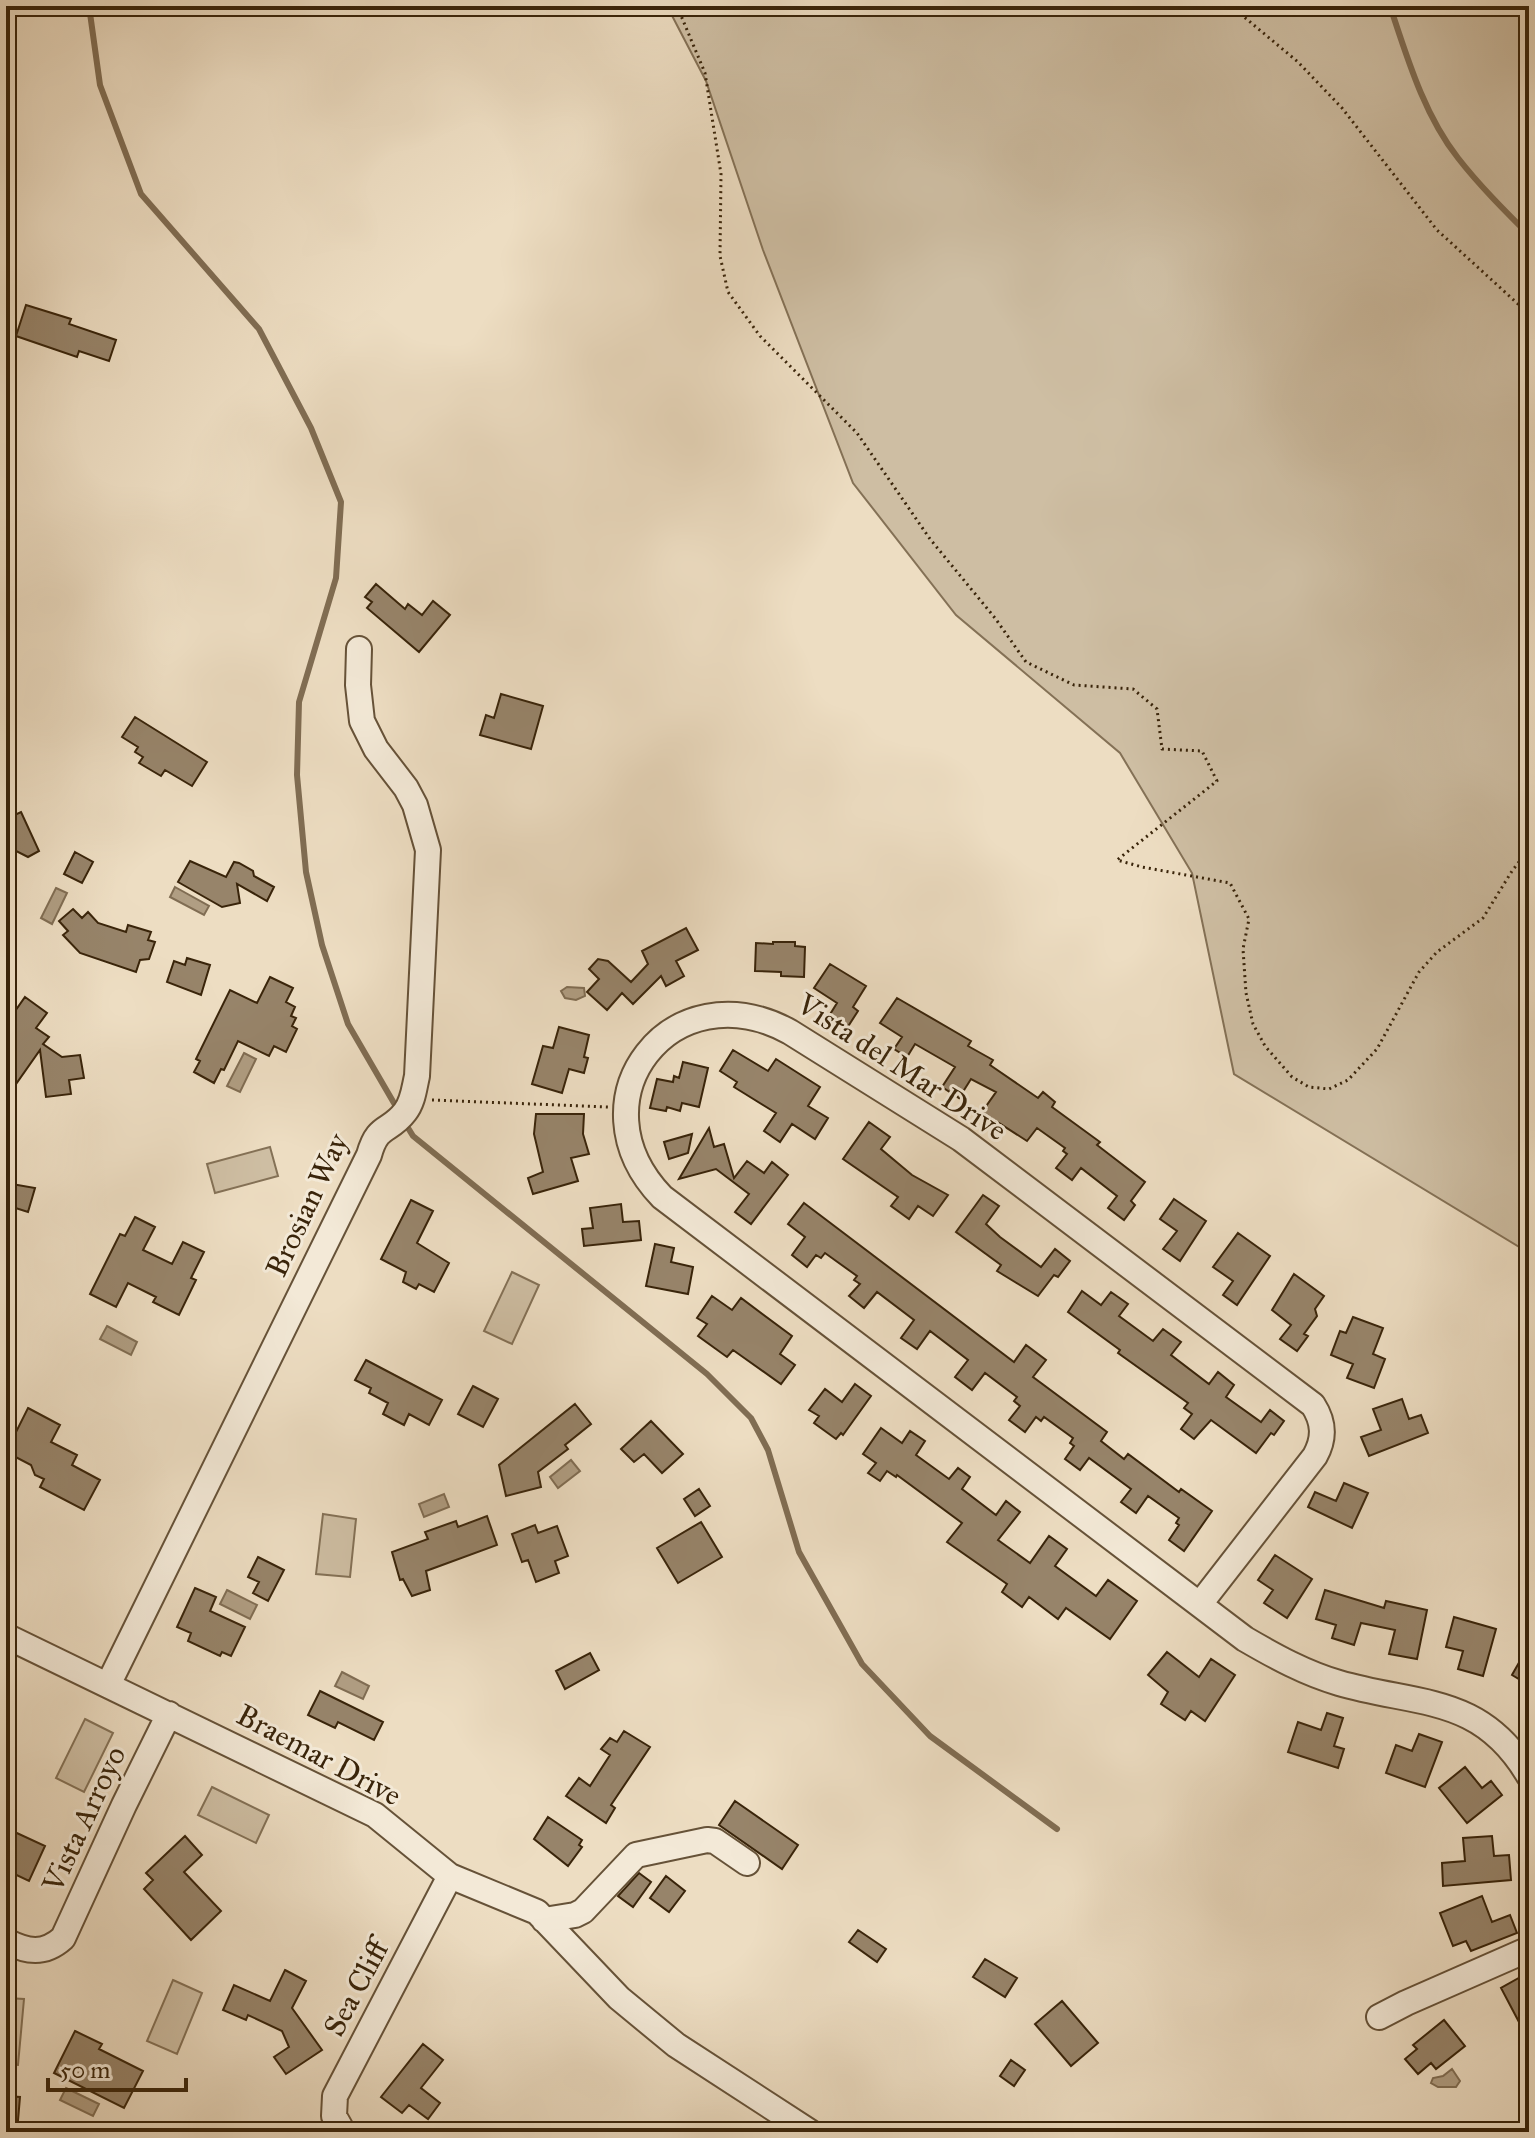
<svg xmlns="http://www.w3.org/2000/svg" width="1535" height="2138" viewBox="0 0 1535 2138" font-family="'IM FELL Great Primer',serif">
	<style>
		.green { fill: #cebea3; stroke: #847156; stroke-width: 2 }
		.water { fill: #b09e83; stroke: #806d53; stroke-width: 2 }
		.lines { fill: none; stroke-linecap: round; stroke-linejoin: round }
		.stream { stroke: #806d53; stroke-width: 6 }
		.building { fill: #97846a; stroke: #39240a; stroke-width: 2 }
		.minor-casing { stroke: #665238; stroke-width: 28 }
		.path { stroke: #39240a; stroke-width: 3; stroke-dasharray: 2 4; stroke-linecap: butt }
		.minor { stroke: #f3e9d7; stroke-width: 24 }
		.labels { text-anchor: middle; stroke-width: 6; stroke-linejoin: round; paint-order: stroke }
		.street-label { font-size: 30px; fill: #39240a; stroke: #f3e9d7 }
	</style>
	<rect width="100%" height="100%" fill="#edddc2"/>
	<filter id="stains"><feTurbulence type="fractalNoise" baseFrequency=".0025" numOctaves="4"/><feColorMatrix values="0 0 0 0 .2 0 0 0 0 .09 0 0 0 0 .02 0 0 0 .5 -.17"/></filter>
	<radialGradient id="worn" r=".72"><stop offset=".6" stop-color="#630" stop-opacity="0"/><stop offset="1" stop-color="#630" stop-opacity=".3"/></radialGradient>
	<!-- green -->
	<path class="green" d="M667,6H1529V1253L1234,1074L1192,873L1120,753L956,615L853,483L763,250L706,81Z
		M270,1147L278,1176L215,1193L207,1164Z
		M512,1272L539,1285L512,1344L484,1331Z
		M323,1514L356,1519L350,1577L316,1574Z
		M85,1719L113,1733L84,1792L56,1778Z
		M212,1787L269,1815L256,1843L198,1815Z
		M173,1980L202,1993L177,2054L147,2041Z
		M6,1998L24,1999L18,2065L6,2064Z"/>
	<!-- water -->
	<path class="water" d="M175,887L209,906L204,915L170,897Z
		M56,888L67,893L52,924L41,918Z
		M567,987L584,988L585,996L576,1000L565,998L561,991Z
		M244,1053L256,1059L240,1092L227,1086Z
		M107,1326L137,1342L131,1355L100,1339Z
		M571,1460L580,1471L558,1488L550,1477Z
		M444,1494L449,1507L424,1517L419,1504Z
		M227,1590L257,1605L250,1619L220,1604Z
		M342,1672L369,1686L363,1699L335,1686Z
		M1452,2069L1460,2081L1456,2087H1438L1431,2083L1433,2078L1443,2076Z
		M66,2088L99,2104L93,2116L60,2100Z"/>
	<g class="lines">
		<!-- stream -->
		<path class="stream" d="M89,6L100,85L141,194L259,329L311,428L341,502L336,578L299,702L297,775L306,872L322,945L348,1024L398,1110
			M1390,6C1407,57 1424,115 1458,158C1479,185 1504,210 1529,235
			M405,1123L413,1136L707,1374L751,1418L768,1450L799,1552L862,1664L930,1736L1057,1829"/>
	</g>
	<!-- building -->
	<path class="building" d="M26,305L71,319L69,324L116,340L109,361L79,351L77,357L16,336Z
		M376,584L405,609L408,604L422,615L433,601L450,615L419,652L367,608L372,602L365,597Z
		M501,694L543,706L531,749L480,735L486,715L494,718Z
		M135,717L207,762L192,786L165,770L161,776L139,763L143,757L135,752L138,747L122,737Z
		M21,812L39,851L28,857L6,846V819Z
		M75,852L93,862L82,883L64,874Z
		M190,861L226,877L234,862L239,863L253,871L254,876L274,887L267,901L237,884L240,903L222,907L178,882Z
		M73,909L82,918L88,912L98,923L126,932L128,925L151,932L148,940L155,942L149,959L140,960L136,972L80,953L63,935L68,931L59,921Z
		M686,928L698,950L676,961L684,976L666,986L661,976L633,1004L622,993L607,1010L587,992L599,979L589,969L598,959L608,961L631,982L648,964L642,951Z
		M773,942H795V946L805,947L804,977L781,976V972L755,971L756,943L773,944Z
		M187,958L210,965L201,995L167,982L174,961L185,965Z
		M830,964L866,986L853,1007L858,1011L847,1028L829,1016L837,1003L814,988Z
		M270,977L293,988L286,1002L295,1007L291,1016L296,1018L292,1026L297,1029L286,1052L274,1046L269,1056L238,1041L224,1070L221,1069L214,1083L194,1072L200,1061L196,1059L230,990L257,1003Z
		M25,997L47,1013L36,1028L49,1037L43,1044L62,1057L80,1055L84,1078L69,1080L71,1094L46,1097L40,1050L16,1084L6,1077V1024Z
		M897,998L971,1041L968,1046L993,1060L990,1065L1038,1098L1043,1092L1055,1102L1052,1107L1100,1142L1097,1145L1145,1182L1131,1201L1135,1205L1124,1220L1108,1208L1117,1196L1081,1168L1072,1180L1056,1168L1067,1154L1063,1151L1065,1148L1037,1128L1027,1141L982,1112L996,1092L971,1079L959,1098L942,1087L955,1067L915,1044L907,1057L894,1049L902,1037L880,1023Z
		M559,1027L589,1035L584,1057L588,1058L584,1073L569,1069L562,1093L532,1084L543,1046L553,1048Z
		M733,1050L768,1071L776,1059L820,1087L808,1106L828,1118L815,1139L792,1124L780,1142L764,1131L776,1113L734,1087L737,1082L720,1071Z
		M683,1062L708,1068L699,1107L682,1103L680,1111L667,1107L666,1111L650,1108L657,1079L673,1082L674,1076L679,1078Z
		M536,1114H584L583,1134L589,1154L571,1158L578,1181L533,1194L528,1178L543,1172L534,1134Z
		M869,1122L890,1137L881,1149L912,1175L948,1195L933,1216L918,1206L909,1219L891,1206L898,1197L843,1159Z
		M709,1128L714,1147L724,1144L734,1178L747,1161L764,1173L772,1162L788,1175L751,1224L735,1212L749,1194L716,1169L679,1179Z
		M692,1134L688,1153L669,1159L664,1142Z
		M6,1183L35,1188L28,1212L6,1205Z
		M983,1195L999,1206L986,1224L1000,1237L1041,1267L1055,1249L1070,1261L1058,1277L1054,1275L1038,1296L997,1271L1001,1265L956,1232Z
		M1174,1199L1206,1221L1180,1261L1163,1249L1177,1231L1160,1219Z
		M411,1200L433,1211L417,1243L449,1263L434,1292L419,1284L416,1289L403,1282L406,1272L381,1259Z
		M804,1203L1014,1362L1026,1345L1046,1360L1033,1377L1107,1432L1101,1441L1124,1459L1128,1454L1179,1492L1181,1489L1212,1511L1184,1551L1169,1540L1179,1525L1176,1523L1179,1518L1148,1496L1136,1513L1121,1502L1131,1489L1089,1458L1080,1470L1065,1459L1074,1446L1070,1443L1073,1438L1044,1417L1041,1421L1036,1417L1025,1432L1009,1420L1020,1406L1014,1401L1017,1397L985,1373L972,1390L955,1377L968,1360L930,1331L917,1349L901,1338L914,1320L877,1292L864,1308L849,1296L860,1284L854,1280L857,1276L825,1253L821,1258L816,1255L807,1267L792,1255L805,1237L788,1224Z
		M621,1204L623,1222L639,1221L641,1240L584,1246L582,1229L593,1228L590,1208Z
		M135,1217L155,1227L143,1250L172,1264L183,1242L204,1252L191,1278L196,1280L179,1315L153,1302L156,1297L128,1283L116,1307L90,1294L120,1234L125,1236Z
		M1238,1233L1270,1256L1237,1305L1223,1295L1233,1281L1213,1267Z
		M655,1244L674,1248L671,1262L693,1267L688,1294L646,1286Z
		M1294,1274L1324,1296L1315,1309L1317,1316L1304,1334L1308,1336L1297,1351L1280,1339L1291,1325L1272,1310Z
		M1082,1291L1101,1305L1111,1292L1128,1304L1119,1316L1153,1341L1163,1329L1181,1342L1171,1355L1209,1384L1218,1372L1234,1385L1226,1397L1261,1422L1270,1410L1284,1421L1274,1435L1271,1433L1256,1453L1211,1420L1194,1439L1181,1429L1192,1414L1184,1408L1188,1403L1118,1353L1120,1350L1068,1312Z
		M712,1296L732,1310L741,1298L792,1336L780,1354L795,1365L781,1384L733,1350L727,1357L698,1336L707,1324L697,1318Z
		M1353,1317L1383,1328L1373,1354L1385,1359L1374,1388L1347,1378L1353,1364L1331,1355L1340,1331L1346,1333Z
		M366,1360L442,1400L429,1425L409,1414L404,1425L383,1414L388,1403L369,1393L371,1388L355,1380Z
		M855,1384L871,1396L843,1435L841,1433L836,1439L814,1423L819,1416L809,1410L825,1389L842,1402Z
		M473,1386L498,1399L483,1427L458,1414Z
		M1402,1399L1409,1419L1421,1415L1428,1433L1369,1456L1361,1437L1381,1430L1373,1409Z
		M575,1404L591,1424L565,1445L568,1449L538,1472L541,1487L506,1496L499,1465Z
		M28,1408L60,1425L51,1442L77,1455L72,1465L100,1480L84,1510L40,1487L44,1479L35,1475L31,1465L6,1452Z
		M651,1421L683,1454L662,1473L644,1454L634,1462L621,1449Z
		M881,1428L902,1443L910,1431L925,1441L916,1455L949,1479L958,1468L970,1477L962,1489L996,1515L1006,1501L1020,1512L998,1540L1030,1563L1049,1536L1067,1549L1055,1566L1096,1596L1108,1580L1137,1601L1110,1639L1066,1608L1058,1619L1029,1597L1022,1607L1002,1592L1007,1584L947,1542L962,1523L897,1475L896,1477L887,1471L880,1481L868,1473L876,1463L863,1454Z
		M1344,1483L1368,1493L1352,1528L1308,1507L1315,1492L1336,1501Z
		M699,1489L710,1506L695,1516L684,1499Z
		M487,1516L497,1545L426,1571L430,1590L412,1596L403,1579L400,1580L392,1552L428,1539L425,1532L456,1521L458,1527Z
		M701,1522L722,1557L678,1583L657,1548Z
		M535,1525L538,1533L557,1526L568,1556L555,1561L559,1573L536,1582L528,1560L522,1562L512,1534Z
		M1275,1555L1312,1579L1287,1618L1264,1603L1273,1590L1258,1580Z
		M258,1557L284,1570L268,1601L253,1593L259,1582L248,1577Z
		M195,1588L216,1597L210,1611L245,1627L231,1656L222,1652L220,1656L188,1641L191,1633L177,1627Z
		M1325,1590L1384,1608L1386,1601L1427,1610L1417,1659L1389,1654L1395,1630L1361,1623L1354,1645L1332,1638L1336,1625L1316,1619Z
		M1454,1617L1496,1629L1483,1676L1458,1669L1463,1651L1446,1647Z
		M1529,1645V1685L1512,1675Z
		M1167,1652L1199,1677L1211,1659L1235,1675L1205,1721L1191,1711L1185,1720L1161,1704L1168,1692L1148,1675Z
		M590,1653L599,1670L565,1689L556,1671Z
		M320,1691L383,1722L374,1740L338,1722L335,1728L308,1715Z
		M1327,1713L1343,1718L1334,1746L1344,1749L1338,1768L1288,1752L1298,1722L1321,1730Z
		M624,1731L650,1747L611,1805L615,1808L606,1823L566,1796L579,1778L590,1786L610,1755L601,1749L610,1738L617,1742Z
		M1419,1734L1442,1742L1425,1787L1386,1773L1396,1745L1412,1751Z
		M1465,1767L1482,1788L1491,1781L1502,1795L1467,1823L1439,1788Z
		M735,1801L798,1845L782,1869L719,1825Z
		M548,1817L582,1840L579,1845L582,1847L568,1866L534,1839Z
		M6,1828L45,1846L29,1881L6,1870Z
		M185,1836L202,1855L184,1872L221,1911L191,1940L144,1889L153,1880L146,1873Z
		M1492,1836L1494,1856L1509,1855L1511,1880L1443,1886L1442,1863L1465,1861L1463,1838Z
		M639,1873L651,1882L633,1907L618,1896Z
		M666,1876L685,1891L669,1912L650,1898Z
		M1482,1896L1492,1922L1510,1915L1517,1933L1471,1951L1466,1941L1453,1946L1440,1913Z
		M858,1930L886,1949L877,1962L849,1942Z
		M985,1959L1017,1978L1005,1997L973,1977Z
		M285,1970L306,1981L292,2008L322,2050L286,2074L274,2057L289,2047L282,2031L248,2015L246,2020L223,2010L234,1985L270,2001Z
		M1524,1975L1529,1983V2016L1519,2022L1501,1988Z
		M1062,2001L1098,2043L1071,2066L1035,2024Z
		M1444,2020L1465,2046L1436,2069L1431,2063L1418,2074L1405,2059L1417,2049L1413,2045Z
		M75,2031L102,2044L99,2049L143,2071L124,2108L54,2073Z
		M423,2044L443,2060L421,2088L440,2103L428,2119L409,2105L402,2113L381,2097Z
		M1011,2060L1025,2070L1014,2086L1000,2076Z
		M6,2096L20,2097L17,2132H6Z"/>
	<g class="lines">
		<defs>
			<path id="minor" d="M1200,1604L1315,1456C1325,1438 1324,1422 1313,1405L961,1139L790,1032C672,967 569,1100 662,1197L1245,1639C1276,1657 1305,1673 1339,1683C1418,1706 1481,1694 1529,1776
				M6,1636L375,1815L450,1876L537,1912L619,1998L676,2045L810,2132
				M108,1685L369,1155C378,1123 389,1133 405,1112C413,1102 414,1089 417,1076L428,850L415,805L406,788L376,749L362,721L358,685L359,649
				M544,1920L575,1915L583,1911L636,1855L707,1840L715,1841L747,1863
				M6,1941C27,1952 44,1955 63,1938L124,1805L169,1714
				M1379,2017L1406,2003L1529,1949
				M343,2132L334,2116L335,2096L450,1876"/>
		</defs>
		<!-- minor casing -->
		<use href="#minor" class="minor-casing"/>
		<!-- path -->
		<path class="path" d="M677,6L705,73L721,174L720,256L728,292L760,336L857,433L930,539L995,618L1026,662L1074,685L1133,689L1157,709L1162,749L1202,751L1217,781L1117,860L1142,867L1230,883L1249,919L1243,949L1246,993L1253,1024L1265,1046L1292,1077L1309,1087L1329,1089L1348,1080L1377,1049L1419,972L1437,952L1483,918L1512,871L1529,849
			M1231,6L1298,62L1342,108L1437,230L1529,314
			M432,1100L608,1107"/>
		<!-- minor -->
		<use href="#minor" class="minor"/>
	</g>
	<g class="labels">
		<!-- street labels -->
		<g class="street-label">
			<text transform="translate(902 1067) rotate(33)" y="10">Vista del Mar Drive</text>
			<text transform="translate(307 1205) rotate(-65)" y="10">Brosian Way</text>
			<text transform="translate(319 1755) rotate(28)" y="10">Braemar Drive</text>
			<text transform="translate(84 1819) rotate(-65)" y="10">Vista Arroyo</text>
			<text transform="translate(356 1988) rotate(-62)" y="10">Sea Cliff</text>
		</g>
	</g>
	<!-- margin -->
	<rect width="1535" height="2138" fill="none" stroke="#edddc2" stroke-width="32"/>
	<rect x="8" y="8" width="1519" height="2122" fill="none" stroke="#39240a" stroke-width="4"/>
	<rect x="16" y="16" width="1503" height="2106" fill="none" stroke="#39240a" stroke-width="2"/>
	<!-- scale -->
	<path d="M48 2078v12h138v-12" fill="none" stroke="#39240a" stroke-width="4"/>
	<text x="60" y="2078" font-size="24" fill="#39240a" stroke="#f3e9d7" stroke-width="6" paint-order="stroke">50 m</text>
	<rect width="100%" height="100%" filter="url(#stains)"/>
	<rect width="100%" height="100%" fill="url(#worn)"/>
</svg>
